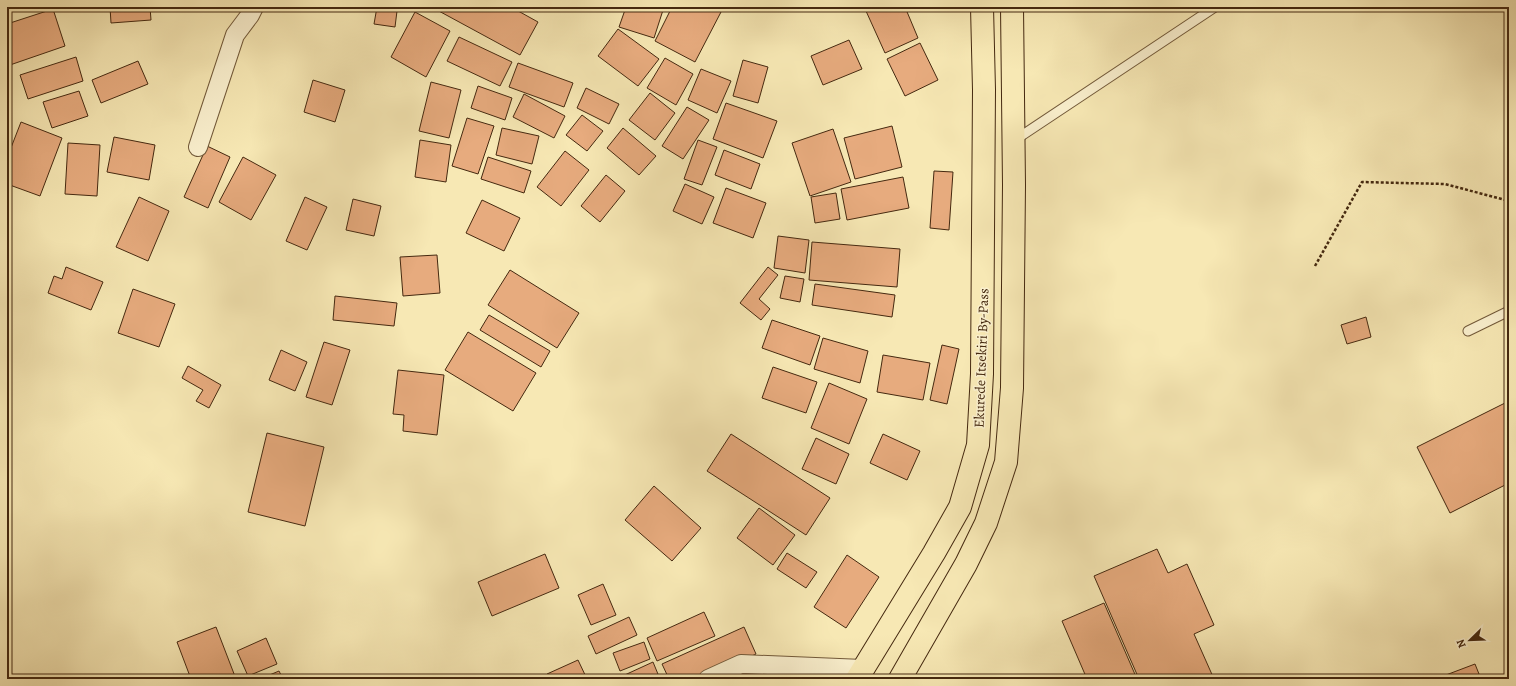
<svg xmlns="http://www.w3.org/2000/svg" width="1516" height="686" viewBox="0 0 1516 686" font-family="Alegreya,serif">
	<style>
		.building { fill: #e7ab7e; stroke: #452910 }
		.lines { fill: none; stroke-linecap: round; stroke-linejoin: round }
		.lane-casing { stroke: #725939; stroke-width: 11 }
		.street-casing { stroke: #725939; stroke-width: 20 }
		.primary-casing { stroke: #452910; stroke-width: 24 }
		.path { stroke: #452910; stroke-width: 2.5; stroke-dasharray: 3 2; stroke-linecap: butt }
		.lane { stroke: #faf0ce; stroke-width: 9 }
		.street { stroke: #faf0ce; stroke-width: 18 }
		.primary { stroke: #f7e8b4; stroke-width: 22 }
		.labels { text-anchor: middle; stroke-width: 3; stroke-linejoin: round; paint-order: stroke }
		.street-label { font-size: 14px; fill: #452910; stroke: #faf0ce }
	</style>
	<rect width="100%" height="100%" fill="#f7e8b4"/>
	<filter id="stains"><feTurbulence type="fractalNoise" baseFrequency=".005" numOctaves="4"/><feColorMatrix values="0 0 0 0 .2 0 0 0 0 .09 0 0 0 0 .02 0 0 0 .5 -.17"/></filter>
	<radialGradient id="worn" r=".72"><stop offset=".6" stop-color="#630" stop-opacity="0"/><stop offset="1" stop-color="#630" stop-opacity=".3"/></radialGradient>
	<!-- building -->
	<path class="building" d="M110,7H150L151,20L111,23Z
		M377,7L397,11L395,27L374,24Z
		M438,7H511L538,22L520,55L437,10Z
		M626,7H664L654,38L619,27Z
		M672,7H711L721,12L695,62L655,41Z
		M875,7H905L918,38L885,53L866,11Z
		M53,9L65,46L7,66V24Z
		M415,12L450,31L426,77L391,57Z
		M618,29L659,59L638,86L598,56Z
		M459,37L512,62L500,86L447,61Z
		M849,40L862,69L823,85L811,56Z
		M920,43L938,80L905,96L887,59Z
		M76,57L83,81L28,99L20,75Z
		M665,58L693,74L676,105L647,88Z
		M743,60L768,67L758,103L733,96Z
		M138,61L148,84L101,103L92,80Z
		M518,63L573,83L564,107L509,87Z
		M701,69L731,81L717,113L688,100Z
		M313,80L345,90L335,122L304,112Z
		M431,82L461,90L449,138L419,131Z
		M478,86L512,98L505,120L471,108Z
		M586,88L619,104L609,124L577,108Z
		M79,91L88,116L52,128L43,102Z
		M650,93L675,113L655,140L629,120Z
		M524,94L565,116L554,138L513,117Z
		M726,103L777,121L763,158L713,139Z
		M687,107L709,120L683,159L662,146Z
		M582,115L603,131L587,151L566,135Z
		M467,118L494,126L478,174L452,166Z
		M21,122L62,138L40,196L7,184V158Z
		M892,126L902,167L855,179L844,138Z
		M502,128L539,136L532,164L496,155Z
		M623,128L656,156L639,175L607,148Z
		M833,129L851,182L810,196L792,143Z
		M114,137L155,145L149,180L107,172Z
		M420,140L451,145L446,182L415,177Z
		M698,140L717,147L702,185L684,179Z
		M68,143L100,145L97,196L65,194Z
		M207,146L230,157L208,208L184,197Z
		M724,150L760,164L751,189L715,175Z
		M565,151L589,170L561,206L537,187Z
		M243,157L276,175L251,220L219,202Z
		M488,157L531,171L524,193L481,179Z
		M934,171L953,172L949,230L930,228Z
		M606,175L625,191L600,222L581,206Z
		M903,177L909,208L847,220L841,189Z
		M685,184L714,197L702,224L673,211Z
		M726,188L766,203L753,238L713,223Z
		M836,193L840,219L815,223L811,197Z
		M139,197L169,211L148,261L116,247Z
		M305,197L327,207L307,250L286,241Z
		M353,199L381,206L374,236L346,230Z
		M482,200L520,218L504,251L466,233Z
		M778,236L809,240L805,273L774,268Z
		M812,242L900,249L897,287L809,280Z
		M437,255L440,293L403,296L400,257Z
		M66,267L103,282L91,310L48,293L54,276L62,279Z
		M768,267L778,275L759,299L770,309L761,320L740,303Z
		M510,270L579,313L557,348L488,305Z
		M785,276L804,279L800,302L780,298Z
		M815,284L895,295L892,317L812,305Z
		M133,289L175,304L159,347L118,333Z
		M335,296L397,303L394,326L333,320Z
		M489,315L550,351L541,367L480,330Z
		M1366,317L1371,337L1347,344L1341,325Z
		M772,320L820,336L810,365L762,348Z
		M468,332L536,373L513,411L445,370Z
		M823,338L868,351L860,383L814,369Z
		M324,342L350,350L332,405L306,397Z
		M942,345L959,349L947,404L930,400Z
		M281,350L307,362L295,391L269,380Z
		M883,355L930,363L923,400L877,392Z
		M188,366L221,385L209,408L196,401L203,390L182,378Z
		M773,367L817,382L806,413L762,398Z
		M398,370L444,375L437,435L403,431L404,415L393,414Z
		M829,383L867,399L849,444L811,428Z
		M1509,401V483L1450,513L1417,447Z
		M267,433L324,447L305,526L248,512Z
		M731,434L830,498L806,535L707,471Z
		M883,434L920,451L907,480L870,463Z
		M816,438L849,454L836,484L802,469Z
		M654,486L701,528L672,561L625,520Z
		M759,508L795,535L773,565L737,538Z
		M1157,549L1168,573L1187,564L1214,625L1194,634L1214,679H1139L1094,576Z
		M787,553L817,572L806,588L777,569Z
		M545,554L559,588L492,616L478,582Z
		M847,555L879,577L846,628L814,607Z
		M603,584L616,615L591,625L578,595Z
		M1104,603L1137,679H1087L1062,621Z
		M704,612L715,636L657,661L647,638Z
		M629,617L637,635L596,654L588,636Z
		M216,627L236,679H191L177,642Z
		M744,627L756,654L701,679H669L662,664Z
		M266,638L277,664L248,676L237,651Z
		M644,642L650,659L620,671L613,653Z
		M578,660L587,679H549L547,674Z
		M653,662L660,679H616Z
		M1475,664L1481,679H1438V678Z
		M279,671L283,679H260Z"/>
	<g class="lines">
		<defs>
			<path id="lane" d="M1015,140L1215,7
				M1468,331L1509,311"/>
			<path id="street" d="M198,147L235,35L250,15L254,7
				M708,679L741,664L863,669"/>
			<path id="primary" d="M857,679L934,553L960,507L978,445L982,374L984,90L982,7
				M900,679L966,564L986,523L1006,462L1012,388L1014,185L1012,7"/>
		</defs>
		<!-- lane casing -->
		<use href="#lane" class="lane-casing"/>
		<!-- street casing -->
		<use href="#street" class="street-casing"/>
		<!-- primary casing -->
		<use href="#primary" class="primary-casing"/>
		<!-- path -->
		<path class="path" d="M1315,266L1362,182L1445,184L1509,201"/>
		<!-- lane -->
		<use href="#lane" class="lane"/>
		<!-- street -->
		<use href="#street" class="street"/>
		<!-- primary -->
		<use href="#primary" class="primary"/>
	</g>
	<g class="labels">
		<!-- street labels -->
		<g class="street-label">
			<text transform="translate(981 358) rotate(-88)" y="5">Ekurede Itsekiri By-Pass</text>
		</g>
	</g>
	<!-- margin -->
	<rect width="1516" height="686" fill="none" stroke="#f7e8b4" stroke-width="24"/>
	<rect x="8" y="8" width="1500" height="670" fill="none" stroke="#452910" stroke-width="2"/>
	<rect x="12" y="12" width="1492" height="662" fill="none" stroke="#452910"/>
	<!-- north arrow -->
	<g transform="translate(1470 640) rotate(247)" stroke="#faf0ce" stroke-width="3" paint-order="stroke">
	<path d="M0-3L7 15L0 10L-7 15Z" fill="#452910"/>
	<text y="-6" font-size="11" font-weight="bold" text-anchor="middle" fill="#452910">N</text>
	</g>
	<rect width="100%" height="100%" filter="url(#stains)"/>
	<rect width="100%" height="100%" fill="url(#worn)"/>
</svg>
